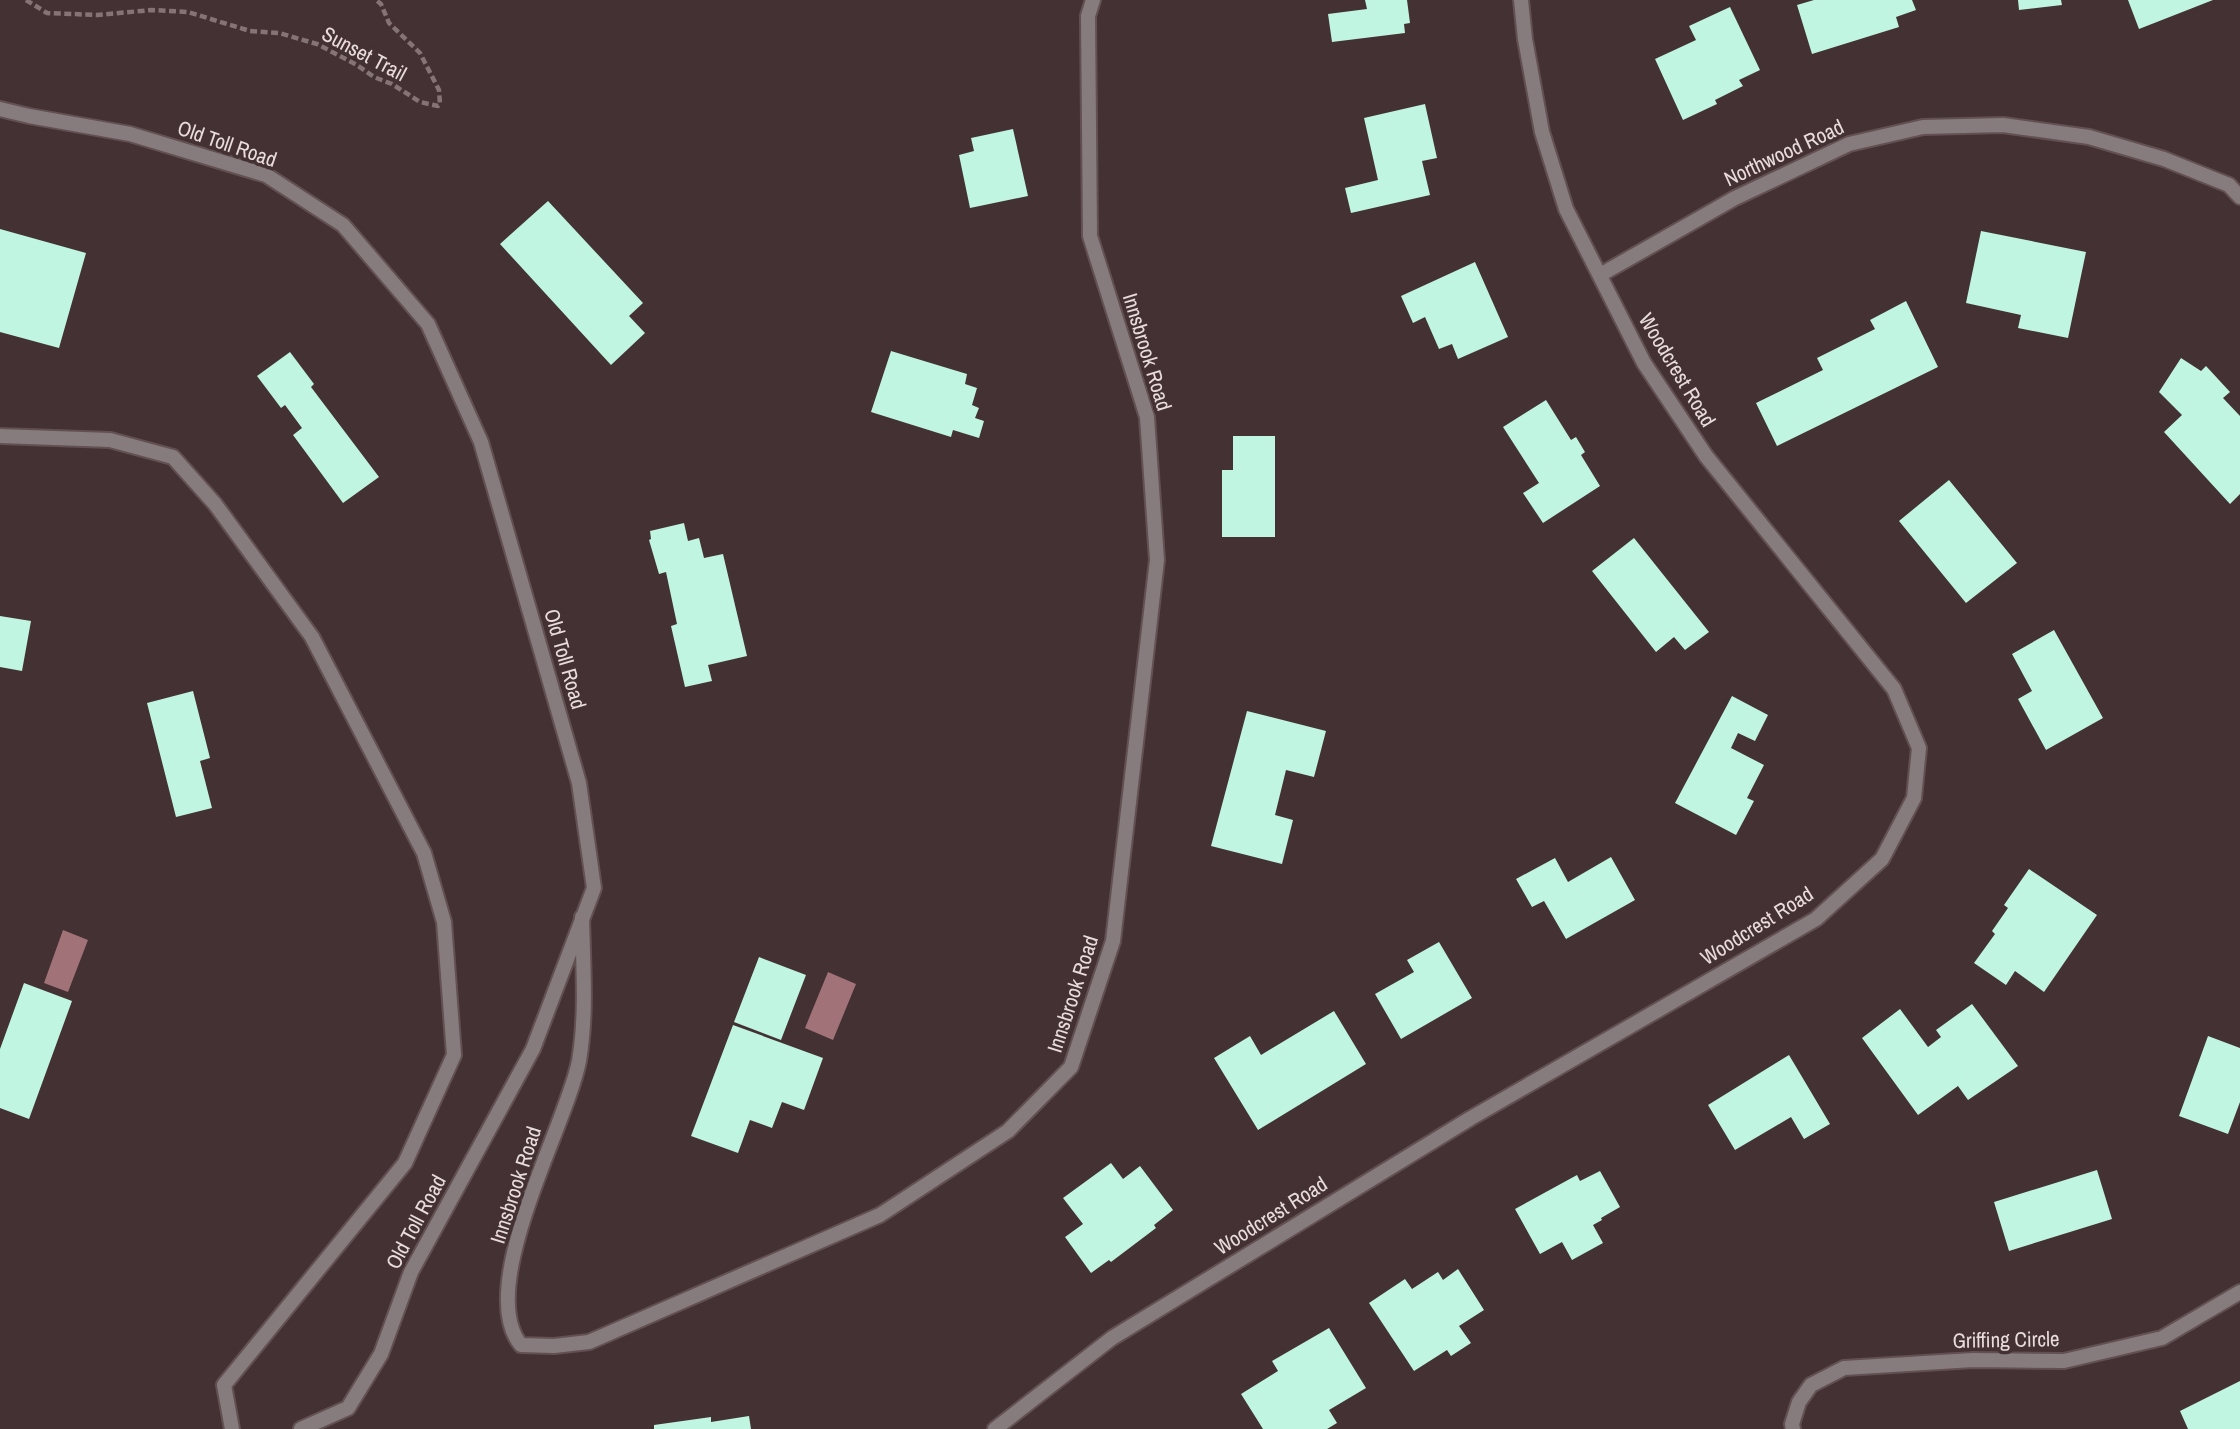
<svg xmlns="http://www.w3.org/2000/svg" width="2240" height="1429" viewBox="0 0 2240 1429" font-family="'Archivo Narrow',sans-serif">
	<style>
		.water { fill: #a17278 }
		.building { fill: #bff5e1 }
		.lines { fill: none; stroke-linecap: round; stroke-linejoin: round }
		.street-casing { stroke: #625052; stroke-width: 18 }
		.path { stroke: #857476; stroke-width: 4.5; stroke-dasharray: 7 3.5; stroke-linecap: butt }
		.street { stroke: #867c7d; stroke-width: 14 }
		.labels { text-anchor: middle; stroke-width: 7; stroke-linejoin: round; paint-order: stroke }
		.street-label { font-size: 21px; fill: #e9dcdd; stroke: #443133 }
	</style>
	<rect width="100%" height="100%" fill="#443133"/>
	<!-- water -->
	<path class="water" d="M63,930L88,940L68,992L44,983Z
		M828,972L856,984L833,1040L805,1028Z"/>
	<!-- building -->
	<path class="building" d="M1365,0H1407L1410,23L1404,24L1405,33L1332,42L1328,14L1367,9Z
		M1814,0H1912L1916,10L1896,17L1899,27L1812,54L1797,5Z
		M2018,0H2061L2062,5L2019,10Z
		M2128,0H2213L2139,29Z
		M1730,7L1760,70L1739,80L1743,86L1715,100L1717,104L1683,120L1655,59L1696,40L1689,26Z
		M1425,104L1437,158L1422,161L1430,195L1351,213L1345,188L1378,180L1364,118Z
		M1013,129L1028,196L970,208L959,155L974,151L971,138Z
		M548,201L643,303L629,316L645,333L611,365L500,244Z
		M0,229L86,253L59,348L0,332Z
		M1981,231L2086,252L2068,338L2018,328L2021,315L1966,303Z
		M1475,262L1508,337L1458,359L1452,344L1439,349L1425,317L1413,323L1401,296Z
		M1906,301L1938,367L1777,446L1756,403L1823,370L1817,358L1875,329L1870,320Z
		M891,351L967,374L965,384L977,388L972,405L979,408L975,418L984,421L979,438L953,430L951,437L871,412Z
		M290,352L314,384L311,387L379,477L343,503L293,435L302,428L285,405L281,408L257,376Z
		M2181,358L2201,371L2206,366L2230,392L2223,398L2240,416V494L2230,504L2164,432L2182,415L2159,392Z
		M1546,400L1571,440L1576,437L1585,452L1581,455L1600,486L1543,523L1523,493L1539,483L1503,427Z
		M1233,436H1275V537H1222V470H1233Z
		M1949,480L2017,563L1966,603L1899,521Z
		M684,523L688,541L699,538L704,558L723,554L747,656L708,665L712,681L685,687L671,626L677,624L666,572L659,574L649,540L651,539L650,531Z
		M1634,538L1709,632L1685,650L1674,637L1656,652L1592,571Z
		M0,616L31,621L22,671L0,667Z
		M2054,630L2103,718L2046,750L2018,699L2032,691L2012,654Z
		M193,691L210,758L200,761L212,808L176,817L147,703Z
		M1732,696L1768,715L1755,741L1738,733L1731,748L1764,765L1747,798L1754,801L1736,835L1675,803Z
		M1247,711L1326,731L1314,777L1286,770L1275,815L1293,820L1282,864L1211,846Z
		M1611,857L1635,900L1566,939L1544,901L1532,907L1516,879L1555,858L1568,882Z
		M2029,869L2097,915L2044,992L2015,971L2006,985L1974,963L1995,934L1992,931L2008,908L2004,905Z
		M1439,942L1472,998L1401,1039L1375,994L1414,972L1407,960Z
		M759,957L806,975L781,1040L734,1022Z
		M24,983L72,1001L29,1119L0,1108V1049Z
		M1972,1004L2018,1066L1968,1100L1958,1086L1918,1115L1862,1038L1900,1009L1928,1047L1941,1037L1936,1030Z
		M1334,1011L1366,1064L1258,1130L1214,1058L1250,1036L1261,1055Z
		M733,1025L823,1058L804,1110L782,1102L772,1128L750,1120L738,1153L691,1136Z
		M2208,1036L2240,1048V1102L2228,1134L2179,1116Z
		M1789,1055L1830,1124L1804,1139L1791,1117L1735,1150L1708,1105Z
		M1111,1163L1123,1179L1140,1166L1173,1210L1154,1225L1156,1228L1111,1262L1109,1260L1091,1273L1065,1237L1083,1224L1063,1198Z
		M2097,1170L2112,1219L2009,1251L1994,1202Z
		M1600,1171L1620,1207L1601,1218L1602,1220L1593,1225L1603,1243L1572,1260L1562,1242L1540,1254L1515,1209L1577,1175L1580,1181Z
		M1458,1269L1484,1310L1459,1326L1471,1343L1451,1356L1447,1350L1414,1371L1369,1303L1405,1279L1412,1289L1438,1272L1443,1280Z
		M1329,1328L1366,1388L1329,1410L1337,1423L1327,1429H1263L1241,1394L1278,1371L1272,1361Z
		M2240,1381V1429H2188L2180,1411Z
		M749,1416L751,1429H654V1425L711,1417V1422Z"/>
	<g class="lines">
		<defs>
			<path id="street" d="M0,109L29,116L130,134L266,175L343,225L428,324L481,442L579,783L594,888L533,1049L411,1272L381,1354L348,1408L301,1429
				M1600,275L1735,198L1849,144L1923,127L2003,125L2089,137L2164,159L2229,185L2240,197
				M0,436L110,440L173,457L215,504L312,637L424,853L444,922L454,1055L405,1163L224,1385L232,1429
				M582,917C583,965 587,1014 579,1061C566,1127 474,1288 521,1345L554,1346L589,1342L880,1215L1008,1131L1071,1067L1113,941L1157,560L1147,417L1090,236L1088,16L1093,0
				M995,1429L1112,1338L1471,1118L1816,919L1882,859L1914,798L1919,748L1894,689L1706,456L1644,363L1566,209L1542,132L1525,39L1521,0
				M1793,1429L1792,1424L1799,1402L1811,1385L1844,1368L1973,1360L2064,1361L2162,1338L2240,1292"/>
		</defs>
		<!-- street casing -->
		<use href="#street" class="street-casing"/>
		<!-- path -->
		<path class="path" d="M26,0L47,13L97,15L152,10L188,12L250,31L279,33L317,44L357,65L374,77L392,84L420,102L438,106L440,104L439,90L420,53L389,23L381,4L376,0"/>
		<!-- street -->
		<use href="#street" class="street"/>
	</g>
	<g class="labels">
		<!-- street labels -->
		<g class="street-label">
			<text transform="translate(364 54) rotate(28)" y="7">Sunset Trail</text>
			<text transform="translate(227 144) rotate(19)" y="7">Old Toll Road</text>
			<text transform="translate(1784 153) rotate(-25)" y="7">Northwood Road</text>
			<text transform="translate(1147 352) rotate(73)" y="7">Innsbrook Road</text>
			<text transform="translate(1677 370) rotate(59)" y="7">Woodcrest Road</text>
			<text transform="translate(565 659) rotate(74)" y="7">Old Toll Road</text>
			<text transform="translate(1757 926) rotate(-32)" y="7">Woodcrest Road</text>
			<text transform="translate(1073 994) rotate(-72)" y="7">Innsbrook Road</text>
			<text transform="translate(516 1185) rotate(-72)" y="7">Innsbrook Road</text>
			<text transform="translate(1271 1216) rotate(-32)" y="7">Woodcrest Road</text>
			<text transform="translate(416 1222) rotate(-62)" y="7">Old Toll Road</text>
			<text transform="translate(2006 1340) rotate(-1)" y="7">Griffing Circle</text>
		</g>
	</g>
</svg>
